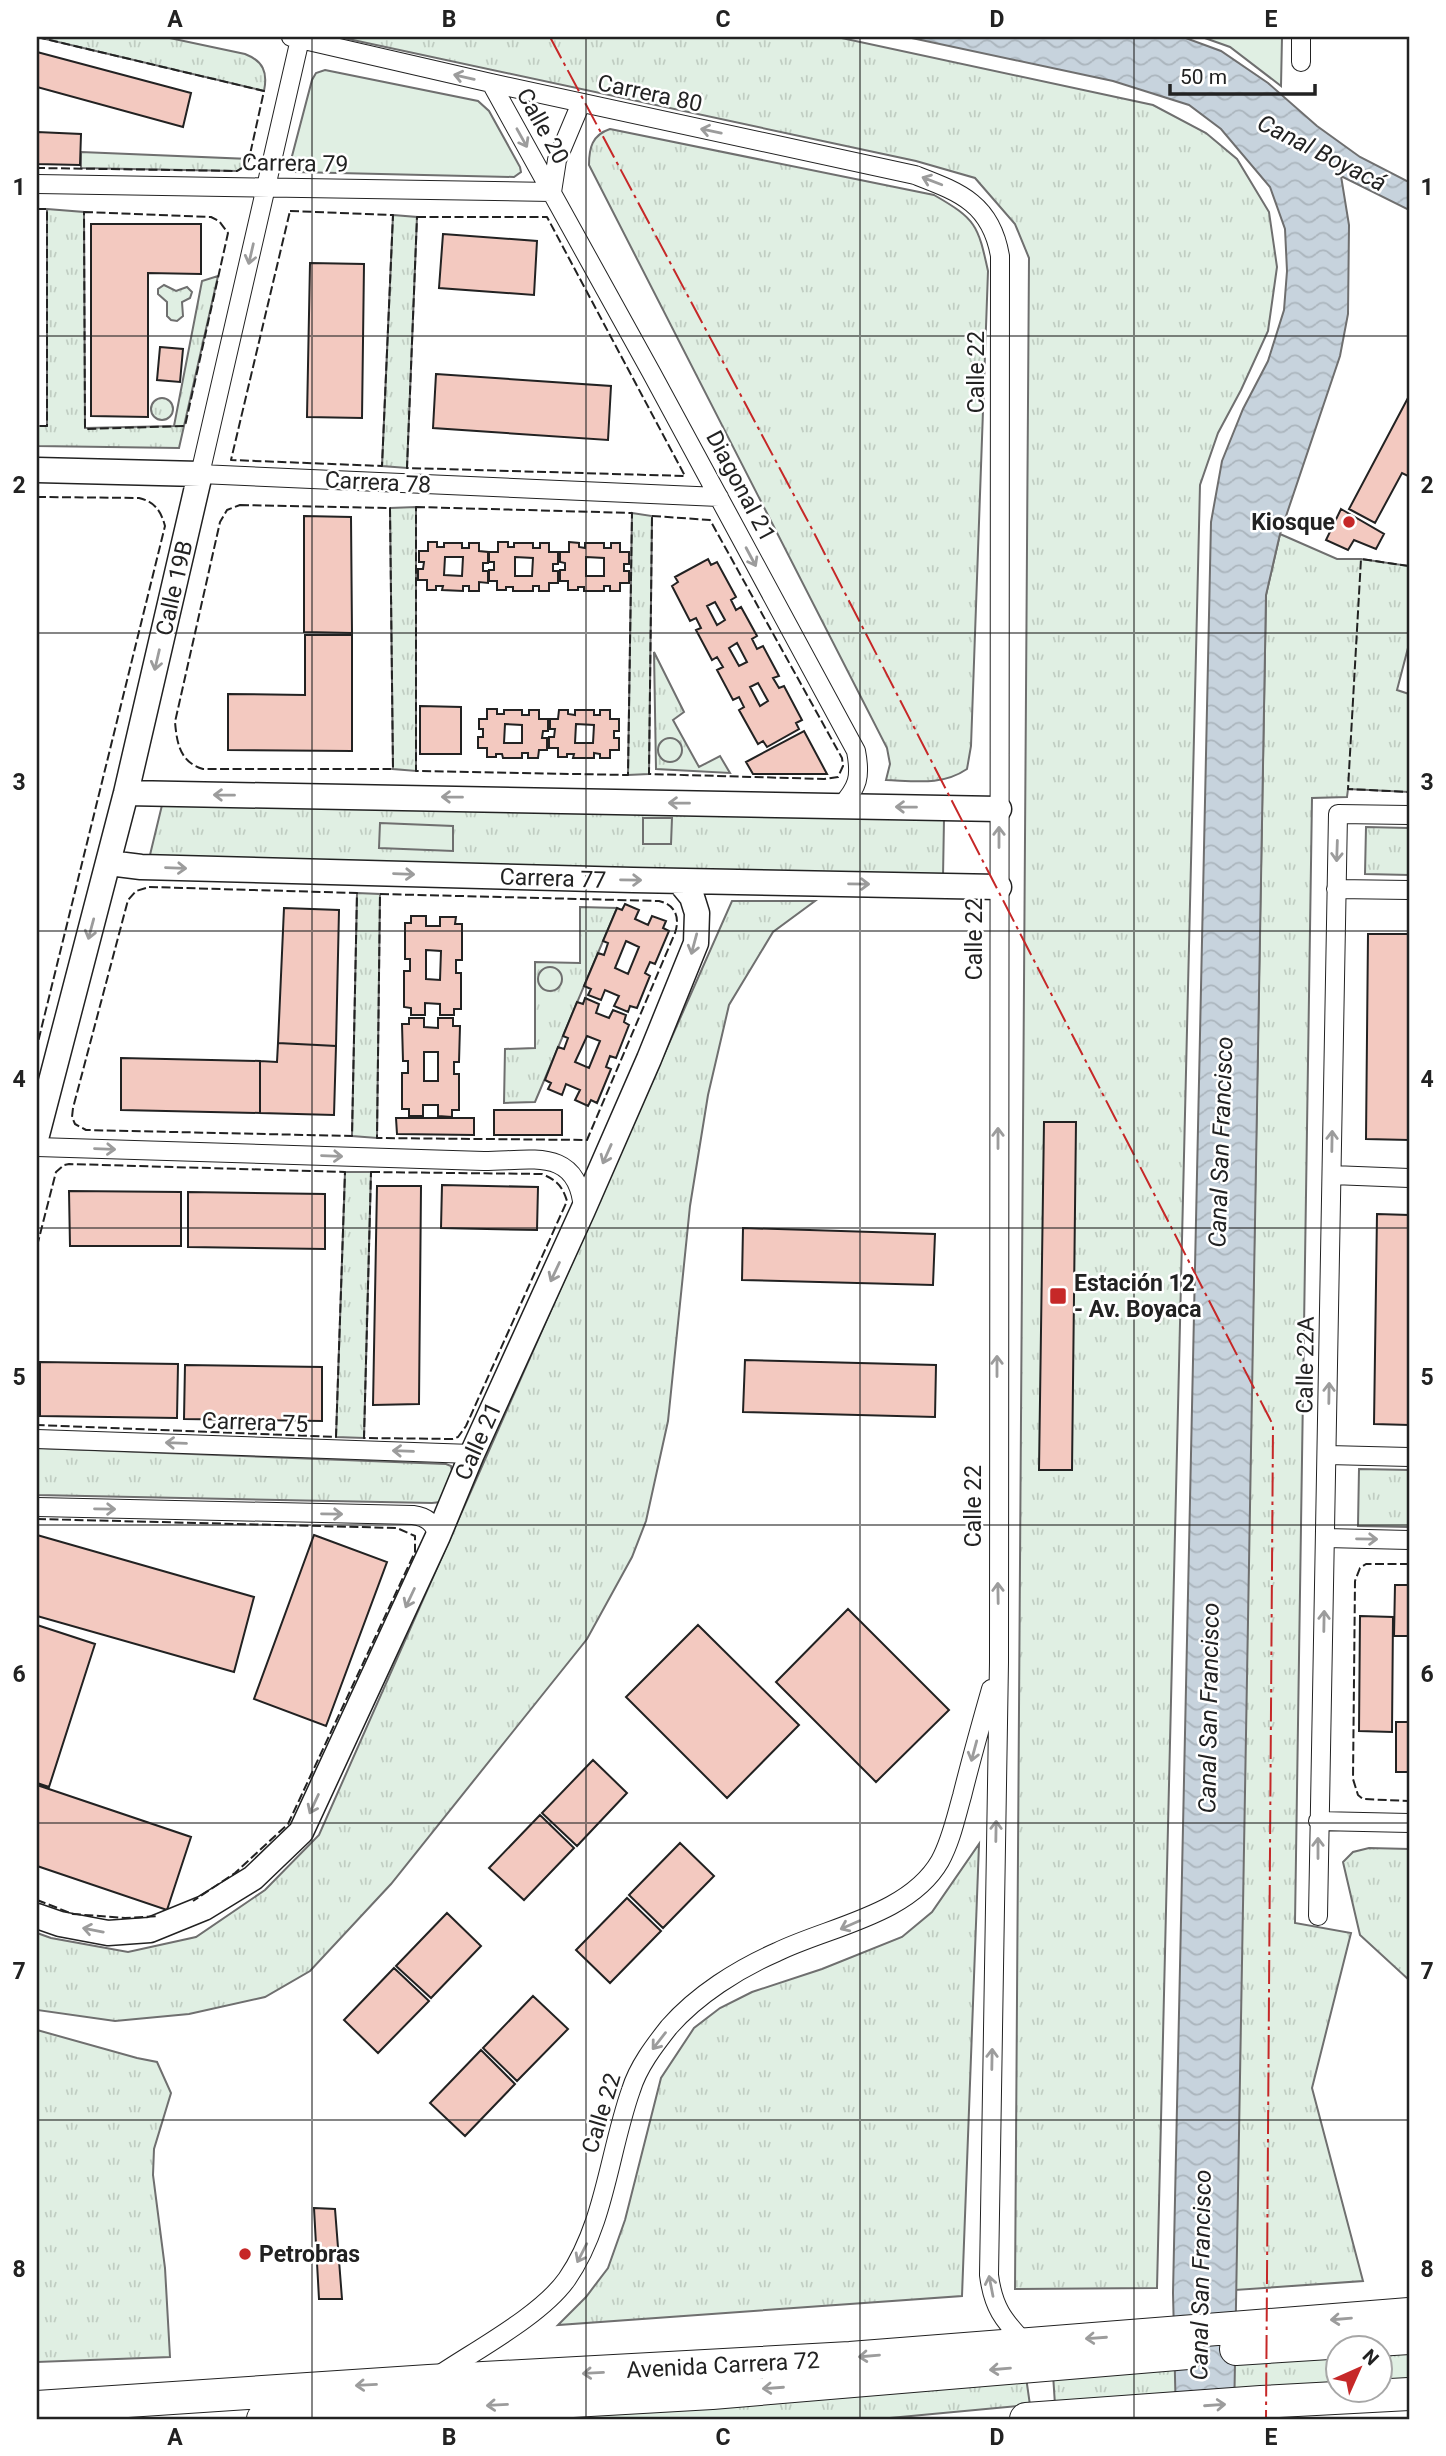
<svg xmlns="http://www.w3.org/2000/svg" width="1446" height="2456" viewBox="0 0 1446 2456" font-family="Roboto,sans-serif">
	<style>
		.grass { fill: url(#grass-tufts); stroke: #6f6f6f; stroke-width: 2 }
		.green { fill: #e0efe3; stroke: #6f6f6f; stroke-width: 2 }
		.water { fill: url(#water-waves); stroke: #6f6f6f; stroke-width: 2 }
		.building { fill: #f3c9c0; stroke: #222; stroke-width: 2; fill-rule: evenodd }
		.lines { fill: none; stroke-linecap: round; stroke-linejoin: round }
		.street-casing { stroke: #222; stroke-width: 20 }
		.secondary-casing { stroke: #222; stroke-width: 27 }
		.highway-casing { stroke: #222; stroke-width: 34 }
		.street { stroke: #fff; stroke-width: 18 }
		.secondary { stroke: #fff; stroke-width: 24 }
		.highway { stroke: #fff; stroke-width: 32 }
		.fence { stroke: #222; stroke-width: 2; stroke-dasharray: 9 3.5; stroke-linecap: butt }
		.power { stroke: #c62828; stroke-width: 2; stroke-dasharray: 24 5 3.5 5; stroke-linecap: butt }
		.oneway { stroke: #9c9c9c }
		.grid { fill: none; stroke: #222; stroke-width: 2; stroke-opacity: 0.55 }
		.poi-dot { fill: #c62828; stroke: #fff; stroke-width: 2.5 }
		.labels { text-anchor: middle; stroke-width: 5; stroke-linejoin: round; paint-order: stroke }
		.street-label { font-size: 23px; fill: #222; stroke: #fff }
		.poi-label { font-size: 23px; font-weight: bold; fill: #222; stroke: #fff; text-anchor: start }
		.water-label { font-size: 24px; font-style: italic; fill: #222; stroke: #fff }
		.neatline { fill: none; stroke: #222; stroke-width: 2.5 }
		.grid-label { font-size: 23px; text-anchor: middle; font-weight: bold; fill: #222 }
	</style>
	<defs>
		<pattern id="grass-tufts" width="24" height="20" patternUnits="userSpaceOnUse" patternTransform="scale(1.75)"><rect width="24" height="20" fill="#e0efe3"/><path d="M3 7l-1-3M5 7V3M7 7l1-3M15 17l-1-3M17 17v-4M19 17l1-3" fill="none" stroke="#c0cdc2"/></pattern>
		<pattern id="water-waves" width="16" height="10" patternUnits="userSpaceOnUse" patternTransform="scale(1.75)"><rect width="16" height="10" fill="#c7d3dd"/><path d="M0 5q4-4 8 0t8 0" fill="none" stroke="#abb5bd"/></pattern>
	</defs>
	<rect width="100%" height="100%" fill="#fff"/>
	<!-- grass -->
	<path class="grass" d="M37,37H165L245,54C263,61 268,72 264,91Z
		M339,37H837L1153,105L1206,133L1237,159L1269,212L1277,267L1268,331L1241,390L1218,433L1200,485L1157,2288L1015,2289L1029,258L1015,224L975,178L916,161Z
		M610,129L934,195C976,219 978,225 988,271L971,746L967,769C942,786 915,781 886,780L890,764L887,748L589,165C589,148 592,135 610,129Z
		M81,152L249,159L245,166L237,171L81,168Z
		M47,209L84,212L85,428L174,426L202,281L218,276L179,448L37,446V426H47Z
		M393,215L417,217L407,468L382,466Z
		M164,285L176,291L187,287L192,292L190,298L182,302L183,316L177,321L171,320L167,316V302L158,294V289Z
		M151 409a11 11 0 1 1 22 0a11 11 0 1 1-22 0Z
		M416,507V771L393,769L390,508Z
		M632,513L652,516L649,774L628,775Z
		M1280,534L1337,559H1361L1409,566V644L1397,690L1409,694V792L1348,789L1347,797L1312,798L1295,1923L1351,1933L1312,2088L1363,2281L1235,2290L1266,595Z
		M654,652L684,712L673,720L699,767L720,756L730,773L656,769Z
		M163,801L944,819L943,877L149,859Z
		M1366,827L1409,828V875L1365,874Z
		M357,893L380,894L377,1138L352,1136Z
		M732,901H815L773,932L729,1005L708,1095L690,1206L668,1421L646,1521L632,1557L587,1639L391,1884L310,1971L265,1997L189,2014L115,2021L37,2010V1933L51,1938L128,1952L196,1937L265,1890L319,1835Z
		M580,907L617,908L535,1102L504,1103L505,1049L535,1048V962L580,963Z
		M345,1172H371L364,1438L336,1437Z
		M37,1448L446,1464L451,1466L452,1471L441,1502L432,1503L37,1495Z
		M1359,1469L1409,1470V1527L1358,1526Z
		M979,1844L962,2296L558,2325L586,2297L608,2268L625,2220L661,2078L694,2028L720,2008L752,1992L822,1969L902,1937L932,1912Z
		M1369,1848L1409,1849V1980L1360,1935L1343,1862L1353,1852Z
		M37,2030L137,2058L157,2062L171,2093L154,2149L153,2175L165,2268L170,2357L37,2362Z
		M1409,2351V2383L1380,2385V2353Z
		M1337,2356V2388L1055,2405L1053,2374Z
		M1026,2377L1030,2405L879,2419H342Z"/>
	<!-- green -->
	<path class="green" d="M1202,37H1282L1281,86L1230,47Z
		M325,70L478,101L489,111L520,167L521,172L514,177L295,172L291,166V160L312,80L316,73Z
		M658 750a12 12 0 1 1 24 0a12 12 0 1 1-24 0Z
		M643,818H672L671,844H643Z
		M380,823L453,826V851L379,848Z
		M538 979a12 12 0 1 1 24 0a12 12 0 1 1-24 0Z"/>
	<!-- water -->
	<path class="water" d="M907,37H1183L1221,51L1268,83L1317,126L1360,157L1409,182V210L1341,176L1349,225L1348,314L1340,356L1280,534L1266,595L1234,2419H1176L1173,2293L1211,522L1222,461L1243,409L1268,361L1284,310L1287,271L1285,229L1270,187L1221,129L1189,105L1113,81Z"/>
	<!-- building -->
	<path class="building" d="M37,52L191,93L183,127L37,87Z
		M37,132L81,134L80,165L37,164Z
		M91,224H201V274L148,273V417L91,416Z
		M443,234L537,241L534,295L439,288Z
		M310,263L364,264L362,418L307,417Z
		M160,347L183,349L180,382L157,380Z
		M436,374L611,386L608,440L433,428Z
		M1409,396V474L1408,476L1402,473L1375,523L1349,509Z
		M1341,509L1384,534L1376,549L1354,540L1348,550L1326,540Z
		M304,516L351,517L352,633L304,632Z
		M428,542H437V547H444V543H462V548H469V543H479V551L488,552V563H483V571H488V583L479,582V591H469V586H463V591L442,590L443,586H436V590H427V580H418V569H423L424,562H419V551H428ZM445,557H463L462,576L444,575Z
		M498,542H508V547H514V543H533V548H540V543H549V552H558V564H553V571H558V583H549V591H539V586H533V591H513V587H506V590H497V581H489V570H494V562H489V552H498ZM515,557L533,558L532,576H515Z
		M569,542L579,543V547L585,548V543H604V548H611V543H620V552H629V564H624V571H629V583H620V591H610V586H604V591H584V587H578V590H568V581H560V570H565V563L560,562V552H569ZM586,557L604,558V576H586Z
		M708,559L711,565L717,562L736,597L731,600L736,610L741,607L757,636L752,639L757,649L763,646L779,676L773,678L779,688L784,686L802,720L796,723L799,729L767,747L763,741L758,744L739,710L744,707L739,697L733,700L717,670L723,667L717,657L712,660L696,630L701,628L696,618L690,621L672,586L678,582L675,577ZM715,602L725,620L717,625L707,606ZM737,643L747,662L739,666L729,648ZM758,683L768,701L760,706L750,687Z
		M305,635H352V751L228,750V694L305,695Z
		M420,706L461,707V754H420Z
		M487,709H497V714H504V710H522V715H529V710H539V719H548V731H543L542,738H547V750H539L538,758H528V753H522V758H503L502,754H496V757H487V748H478V737H483V729H479V719H487ZM505,724L522,725V743H504Z
		M559,710H568V714L575,715V710H594V715H600V710H610V719H619V731H614V738H619V750H610V758H600V754L594,753V758H573L574,754H567V757H558V748H549V737H554L555,729H550V719H558ZM576,724L594,725L593,743H575Z
		M804,731L827,774H753L746,762Z
		M625,904L639,910L635,919L648,925L652,916L666,921L663,928L669,931L655,964L650,962L645,973L650,976L637,1008L630,1006L628,1012L614,1006L619,996L605,990L601,1000L588,995L591,989L584,986L598,953L604,955L608,943L603,941L617,908L622,910ZM626,941L639,947L628,974L615,968Z
		M284,908L339,910L336,1046L278,1043Z
		M411,916H426V926H440V917H456L455,924H462V960H456V973H461V1009H454V1015H440V1004L425,1003V1015H411V1008L404,1007V971H410V959H405V923H411ZM426,950L441,951L440,980L426,979Z
		M1368,934H1409V1140L1366,1139Z
		M585,998L599,1004L596,1013L609,1018L613,1010L626,1015L624,1022L629,1025L616,1058L610,1056L606,1067L611,1069L597,1103L591,1100L588,1106L575,1100L580,1090L566,1084L562,1095L548,1089L551,1083L545,1080L558,1047L564,1049L568,1038L563,1036L577,1002L583,1004ZM587,1036L600,1041L589,1068L575,1062Z
		M409,1018H424V1027L438,1028V1018H453V1026H460L459,1062H454V1074H459V1110H452V1117L438,1116V1105H423V1116H409V1109H402V1073H408V1061H403L402,1024H409ZM424,1052H438V1081H424Z
		M278,1043L336,1046L334,1115L260,1113V1061L277,1062Z
		M121,1058L260,1061V1113L121,1110Z
		M494,1110H562V1135H494Z
		M396,1118H474V1135L397,1134Z
		M1044,1122H1076L1072,1470H1039Z
		M442,1185L538,1187L537,1230L441,1228Z
		M377,1186H421L419,1404L373,1405Z
		M69,1191L181,1192V1246H70Z
		M188,1192L325,1194V1249L188,1247Z
		M1377,1214L1409,1215V1425L1374,1424Z
		M743,1228L935,1234L933,1285L742,1280Z
		M745,1360L936,1365L935,1417L743,1412Z
		M40,1362L178,1364L177,1418L40,1416Z
		M185,1365L322,1367V1421L184,1419Z
		M37,1535L254,1597L234,1672L37,1616Z
		M314,1535L387,1562L326,1726L254,1699Z
		M1395,1585H1409V1636H1394Z
		M848,1609L949,1710L876,1782L776,1682Z
		M1360,1616L1393,1617L1392,1732L1359,1731Z
		M37,1625L95,1644L49,1787L37,1783Z
		M698,1625L799,1725L727,1798L626,1697Z
		M1396,1722H1409V1772H1396Z
		M593,1760L627,1793L577,1846L542,1813Z
		M37,1785L191,1837L167,1910L37,1866Z
		M540,1815L574,1848L524,1900L489,1868Z
		M680,1843L714,1876L663,1928L629,1895Z
		M627,1898L661,1931L610,1983L576,1950Z
		M447,1913L481,1946L431,1998L396,1966Z
		M394,1968L429,2001L378,2053L344,2020Z
		M533,1996L568,2029L517,2081L483,2048Z
		M481,2050L515,2084L465,2136L430,2103Z
		M314,2208L335,2209L342,2299H319Z"/>
	<g class="lines">
		<defs>
			<path id="street" d="M291,37L491,83L915,175C959,192 991,203 1000,256L999,1662L989,2275C993,2307 1003,2320 1025,2343
				M300,39L200,474L719,497
				M1301,62V37
				M491,83L651,372L856,751C861,777 858,787 841,806
				M37,184L552,192
				M552,192L557,160L581,103
				M1336,889L1409,890
				M37,1147L484,1161C531,1161 578,1146 583,1209
				M1332,1175L1409,1178
				M37,1439L472,1454
				M1328,1455L1409,1457
				M37,1507L413,1515C427,1517 434,1523 438,1536
				M1326,1538L1409,1540
				M1318,1821L1409,1823
				M1318,1916L1338,814L1409,815
				M436,2377C474,2351 541,2316 567,2279C605,2224 609,2152 631,2090C638,2067 654,2046 669,2027C697,1995 738,1969 777,1952C828,1927 909,1915 940,1861C951,1841 956,1817 962,1796C971,1760 981,1724 991,1689"/>
			<path id="secondary" d="M37,470L200,474L126,793L37,1135
				M126,793L999,809
				M109,863L141,867L633,880L999,887
				M37,1916L60,1924L108,1933L150,1930L204,1908L253,1878L301,1832L438,1536L472,1454L583,1210L649,1059L696,943L697,913L692,897L679,881"/>
			<path id="highway" d="M1236,2349L1409,2338
				M37,2407L429,2381L850,2358L1409,2314
				M263,2419L712,2393L1188,2353
				M1026,2419L1261,2402L1409,2394"/>
		</defs>
		<!-- street casing -->
		<use href="#street" class="street-casing"/>
		<!-- secondary casing -->
		<use href="#secondary" class="secondary-casing"/>
		<!-- highway casing -->
		<use href="#highway" class="highway-casing"/>
		<!-- street -->
		<use href="#street" class="street"/>
		<!-- secondary -->
		<use href="#secondary" class="secondary"/>
		<!-- highway -->
		<use href="#highway" class="highway"/>
		<!-- fence -->
		<path class="fence" d="M37,37L264,91L249,159L245,166L237,171L37,168
			M37,209H47V426H37
			M290,211L393,215L382,466L231,460Z
			M84,212L211,217L219,221L228,233L185,426L85,429Z
			M417,217H547L685,476L407,468Z
			M37,497L139,498C155,502 161,511 165,526L37,1046
			M240,505L390,508L393,769H203C180,762 177,744 175,722L220,522L227,510Z
			M416,507L632,513L628,775L416,771Z
			M652,516L710,520L842,758L843,766L838,777L824,779L649,774Z
			M1409,566L1361,559L1348,789L1409,792
			M149,887L357,893L352,1136L86,1130L75,1124L72,1117L73,1108L128,900L136,891Z
			M380,894L659,901C676,905 680,918 675,933L587,1140L377,1138Z
			M371,1172L542,1174C556,1180 562,1185 567,1201L466,1426L458,1437L453,1439L364,1438Z
			M37,1246L56,1172L64,1165L69,1164L345,1172L336,1437L37,1425
			M37,1519L397,1528L415,1536V1552L288,1824L235,1873L193,1901
			M1409,1564H1366L1360,1568L1355,1581L1353,1779L1358,1795L1363,1799L1409,1801
			M37,1900L73,1914L125,1918L158,1916"/>
		<!-- power -->
		<path class="power" d="M550,37L812,529L1273,1425L1266,2419"/>
	</g>
	<!-- one-way arrows -->
	<defs><path id="oneway-shaft" d="M-6 0H5M1.5-3L5.5 0L1.5 3" fill="none" stroke-width="1.6" stroke-linecap="round" stroke-linejoin="round" transform="scale(1.75)"/></defs>
	<g class="oneway">
		<use href="#oneway-shaft" transform="translate(464 77) rotate(-167)"/>
		<use href="#oneway-shaft" transform="translate(711 131) rotate(-168)"/>
		<use href="#oneway-shaft" transform="translate(522 138) rotate(61)"/>
		<use href="#oneway-shaft" transform="translate(932 181) rotate(-159)"/>
		<use href="#oneway-shaft" transform="translate(251 254) rotate(103)"/>
		<use href="#oneway-shaft" transform="translate(751 557) rotate(62)"/>
		<use href="#oneway-shaft" transform="translate(157 660) rotate(103)"/>
		<use href="#oneway-shaft" transform="translate(224 795) rotate(-179)"/>
		<use href="#oneway-shaft" transform="translate(452 797) rotate(-179)"/>
		<use href="#oneway-shaft" transform="translate(679 803) rotate(-179)"/>
		<use href="#oneway-shaft" transform="translate(906 807) rotate(-179)"/>
		<use href="#oneway-shaft" transform="translate(999 837) rotate(-90)"/>
		<use href="#oneway-shaft" transform="translate(1337 851) rotate(92)"/>
		<use href="#oneway-shaft" transform="translate(176 868) rotate(2)"/>
		<use href="#oneway-shaft" transform="translate(404 874) rotate(2)"/>
		<use href="#oneway-shaft" transform="translate(631 880) rotate(1)"/>
		<use href="#oneway-shaft" transform="translate(859 884) rotate(1)"/>
		<use href="#oneway-shaft" transform="translate(91 929) rotate(105)"/>
		<use href="#oneway-shaft" transform="translate(694 944) rotate(105)"/>
		<use href="#oneway-shaft" transform="translate(998 1138) rotate(-90)"/>
		<use href="#oneway-shaft" transform="translate(1332 1141) rotate(-89)"/>
		<use href="#oneway-shaft" transform="translate(105 1149) rotate(2)"/>
		<use href="#oneway-shaft" transform="translate(607 1154) rotate(114)"/>
		<use href="#oneway-shaft" transform="translate(332 1156) rotate(2)"/>
		<use href="#oneway-shaft" transform="translate(555 1272) rotate(115)"/>
		<use href="#oneway-shaft" transform="translate(997 1366) rotate(-90)"/>
		<use href="#oneway-shaft" transform="translate(1329 1393) rotate(-89)"/>
		<use href="#oneway-shaft" transform="translate(176 1443) rotate(-178)"/>
		<use href="#oneway-shaft" transform="translate(403 1451) rotate(-178)"/>
		<use href="#oneway-shaft" transform="translate(105 1509) rotate(1)"/>
		<use href="#oneway-shaft" transform="translate(332 1514) rotate(1)"/>
		<use href="#oneway-shaft" transform="translate(1367 1539) rotate(1)"/>
		<use href="#oneway-shaft" transform="translate(998 1593) rotate(-91)"/>
		<use href="#oneway-shaft" transform="translate(410 1598) rotate(115)"/>
		<use href="#oneway-shaft" transform="translate(1324 1621) rotate(-89)"/>
		<use href="#oneway-shaft" transform="translate(974 1751) rotate(105)"/>
		<use href="#oneway-shaft" transform="translate(314 1804) rotate(115)"/>
		<use href="#oneway-shaft" transform="translate(996 1831) rotate(-89)"/>
		<use href="#oneway-shaft" transform="translate(1318 1848) rotate(-90)"/>
		<use href="#oneway-shaft" transform="translate(850 1925) rotate(156)"/>
		<use href="#oneway-shaft" transform="translate(93 1930) rotate(-169)"/>
		<use href="#oneway-shaft" transform="translate(659 2041) rotate(128)"/>
		<use href="#oneway-shaft" transform="translate(992 2059) rotate(-89)"/>
		<use href="#oneway-shaft" transform="translate(582 2253) rotate(117)"/>
		<use href="#oneway-shaft" transform="translate(991 2286) rotate(-101)"/>
		<use href="#oneway-shaft" transform="translate(1341 2319) rotate(175)"/>
		<use href="#oneway-shaft" transform="translate(1096 2338) rotate(176)"/>
		<use href="#oneway-shaft" transform="translate(869 2356) rotate(175)"/>
		<use href="#oneway-shaft" transform="translate(1000 2369) rotate(175)"/>
		<use href="#oneway-shaft" transform="translate(593 2373) rotate(177)"/>
		<use href="#oneway-shaft" transform="translate(366 2385) rotate(177)"/>
		<use href="#oneway-shaft" transform="translate(773 2388) rotate(176)"/>
		<use href="#oneway-shaft" transform="translate(497 2405) rotate(177)"/>
		<use href="#oneway-shaft" transform="translate(1215 2405) rotate(-4)"/>
	</g>
	<!-- grid -->
	<path class="grid" d="M312,37V2419M586,37V2419M860,37V2419M1134,37V2419M37,336H1409M37,633H1409M37,931H1409M37,1228H1409M37,1525H1409M37,1823H1409M37,2120H1409"/>
	<!-- markers -->
	<g class="poi-dot">
		<circle cx="1349" cy="522" r="7"/>
		<rect x="1049" y="1287" width="18" height="18" rx="3.5"/>
		<circle cx="245" cy="2254" r="7"/>
	</g>
	<g class="labels">
		<!-- street labels -->
		<g class="street-label">
			<text transform="translate(650 93) rotate(12)" y="8">Carrera 80</text>
			<text transform="translate(543 126) rotate(61)" y="8">Calle 20</text>
			<text transform="translate(295 163) rotate(1)" y="8">Carrera 79</text>
			<text transform="translate(976 372) rotate(-90)" y="8">Calle 22</text>
			<text transform="translate(378 482) rotate(3)" y="8">Carrera 78</text>
			<text transform="translate(741 486) rotate(62)" y="8">Diagonal 21</text>
			<text transform="translate(174 588) rotate(-77)" y="8">Calle 19B</text>
			<text transform="translate(553 878) rotate(2)" y="8">Carrera 77</text>
			<text transform="translate(974 939) rotate(-90)" y="8">Calle 22</text>
			<text transform="translate(1305 1365) rotate(-89)" y="8">Calle 22A</text>
			<text transform="translate(255 1422) rotate(2)" y="8">Carrera 75</text>
			<text transform="translate(478 1441) rotate(-66)" y="8">Calle 21</text>
			<text transform="translate(973 1506) rotate(-90)" y="8">Calle 22</text>
			<text transform="translate(601 2113) rotate(-73)" y="8">Calle 22</text>
			<text transform="translate(723 2365) rotate(-3)" y="8">Avenida Carrera 72</text>
		</g>
		<!-- poi labels -->
		<g class="poi-label">
			<text x="1335" y="530" text-anchor="end">Kiosque</text>
			<text x="1074" y="1291">Estación 12<tspan x="1074" dy="26">- Av. Boyaca</tspan></text>
			<text x="259" y="2262">Petrobras</text>
		</g>
		<!-- water labels -->
		<g class="water-label">
			<text transform="translate(1322 153) rotate(27)" y="8">Canal Boyacá</text>
			<text transform="translate(1221 1142) rotate(-88)" y="8">Canal San Francisco</text>
			<text transform="translate(1209 1708) rotate(-89)" y="8">Canal San Francisco</text>
			<text transform="translate(1201 2275) rotate(-89)" y="8">Canal San Francisco</text>
		</g>
	</g>
	<!-- border -->
	<rect width="1446" height="2456" fill="none" stroke="#ffffff" stroke-width="77"/>
	<!-- north arrow -->
	<g transform="translate(1359 2369) rotate(45)"><circle r="33" fill="#ffffff" stroke="#a7a7a7" stroke-width="2"/>
	<path d="M0-5L12 26L0 18L-12 26Z" fill="#c62828"/>
	<text y="-10" font-size="19" font-weight="bold" text-anchor="middle" fill="#222222">N</text>
	</g>
	<!-- scale -->
	<path d="M1170 84v10h145v-10" fill="none" stroke="#222222" stroke-width="3.5"/>
	<text x="1180" y="84" font-size="21" fill="#222222" stroke="#ffffff" stroke-width="5" paint-order="stroke">50 m</text>
	<rect x="38" y="38" width="1370" height="2380" class="neatline"/>
	<g class="grid-label">
		<text x="175" y="27">A</text>
		<text x="449" y="27">B</text>
		<text x="723" y="27">C</text>
		<text x="997" y="27">D</text>
		<text x="1271" y="27">E</text>
		<text x="19" y="195">1</text>
		<text x="1427" y="195">1</text>
		<text x="19" y="493">2</text>
		<text x="1427" y="493">2</text>
		<text x="19" y="790">3</text>
		<text x="1427" y="790">3</text>
		<text x="19" y="1087">4</text>
		<text x="1427" y="1087">4</text>
		<text x="19" y="1385">5</text>
		<text x="1427" y="1385">5</text>
		<text x="19" y="1682">6</text>
		<text x="1427" y="1682">6</text>
		<text x="19" y="1979">7</text>
		<text x="1427" y="1979">7</text>
		<text x="19" y="2277">8</text>
		<text x="1427" y="2277">8</text>
		<text x="175" y="2445">A</text>
		<text x="449" y="2445">B</text>
		<text x="723" y="2445">C</text>
		<text x="997" y="2445">D</text>
		<text x="1271" y="2445">E</text>
	</g>
</svg>
